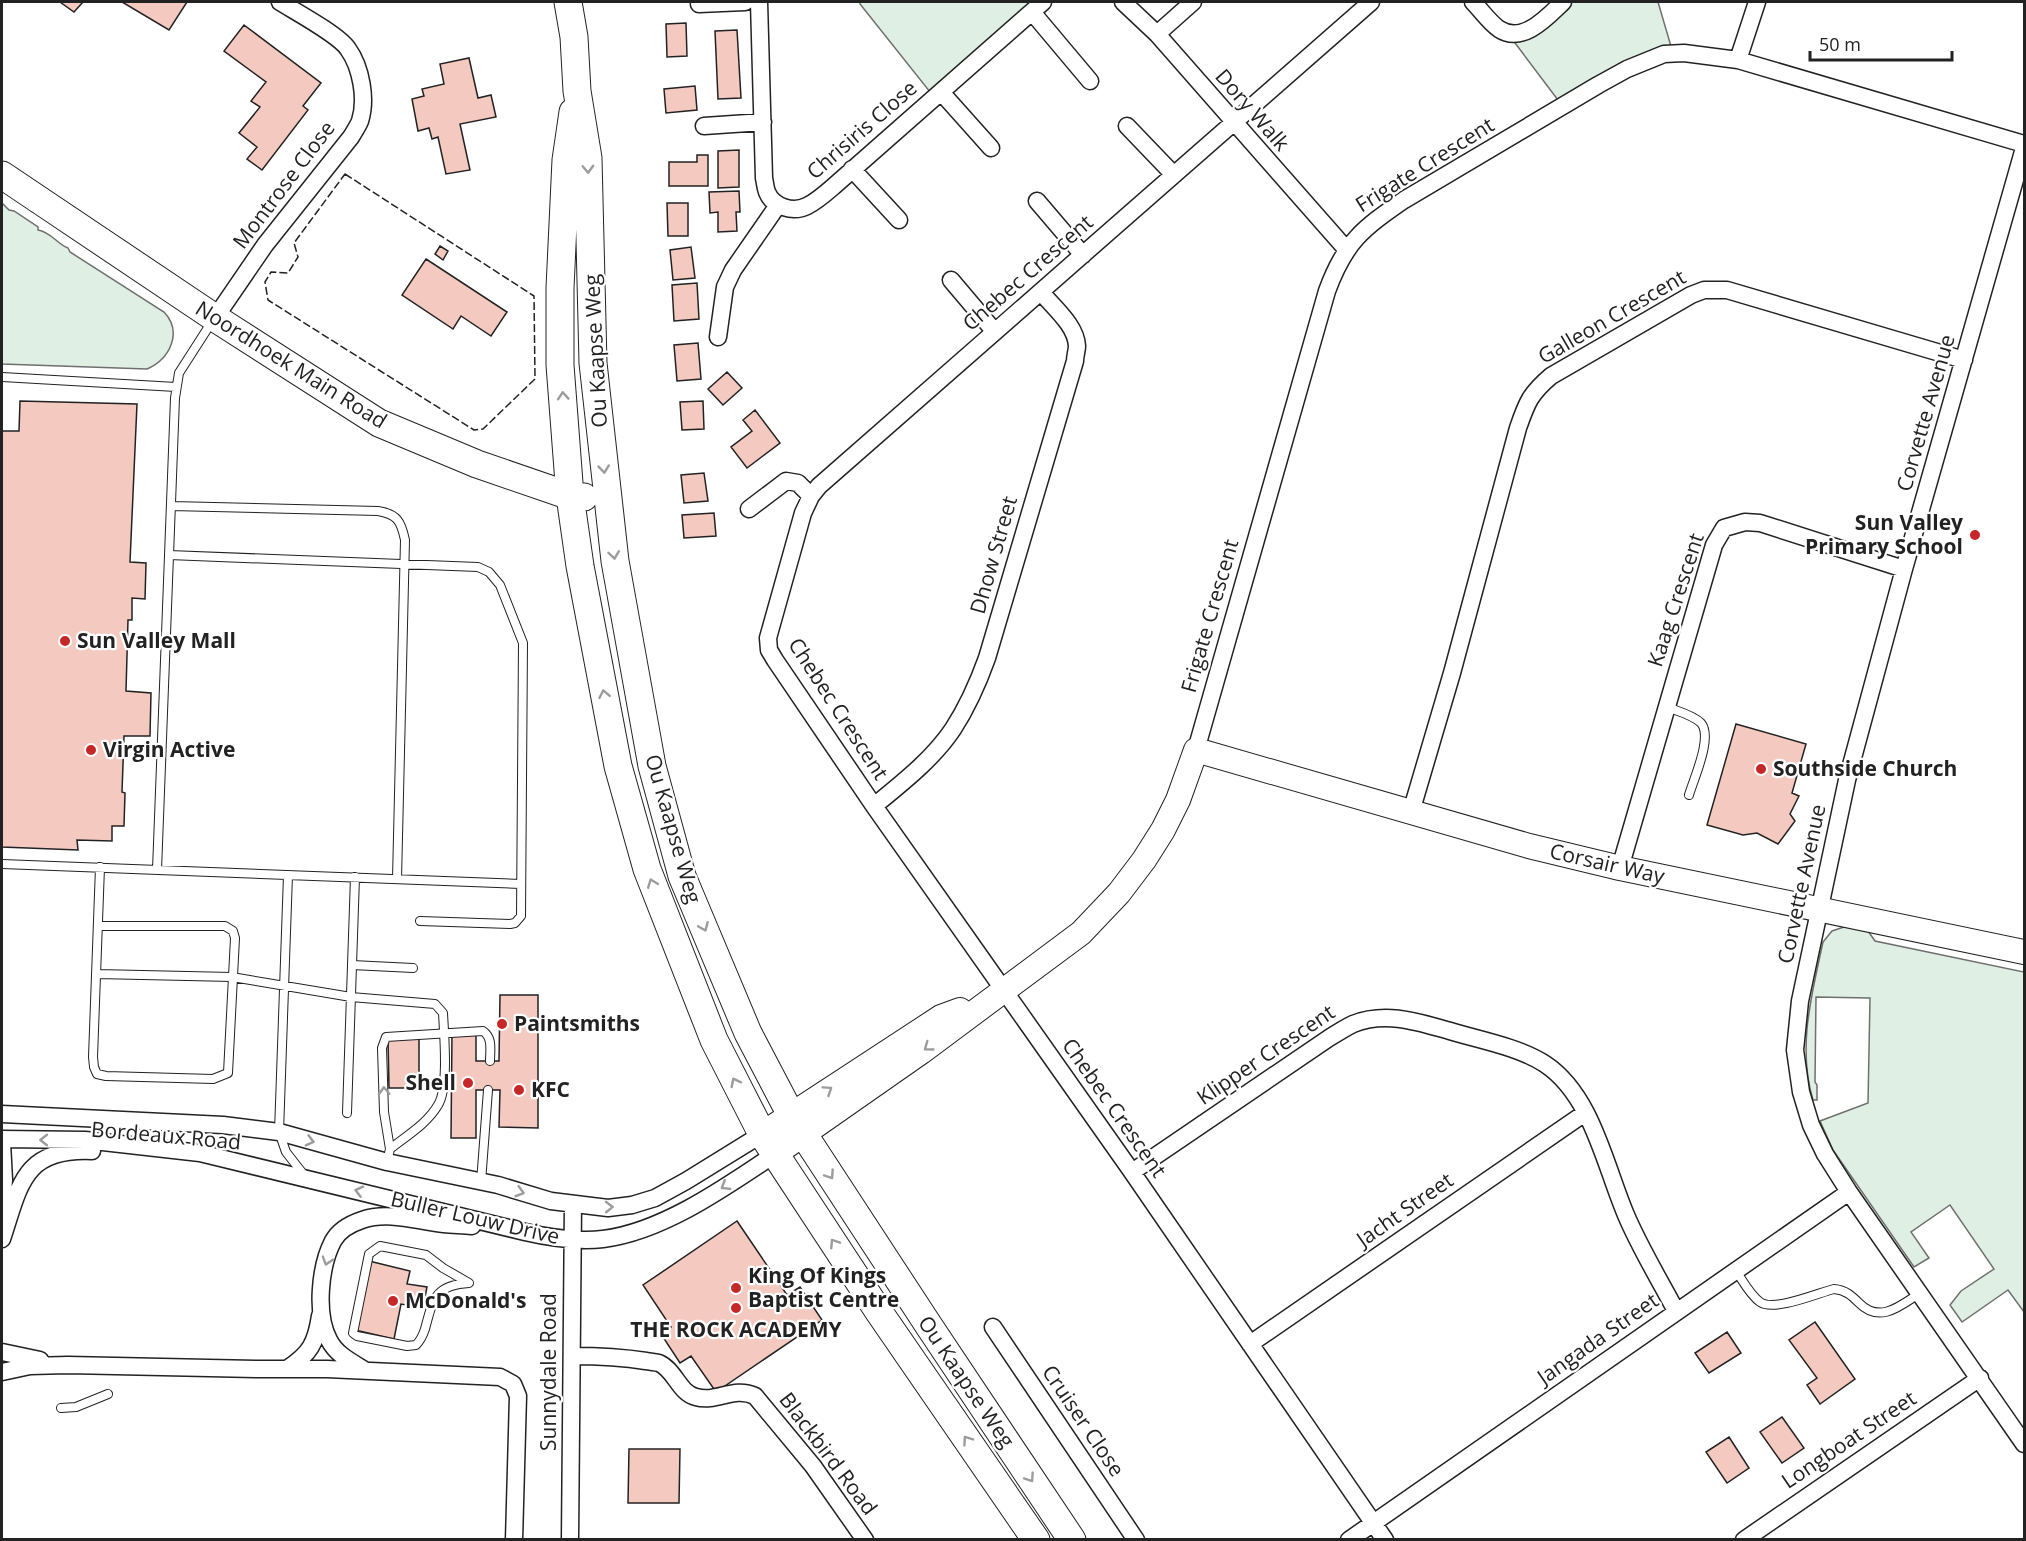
<svg xmlns="http://www.w3.org/2000/svg" width="2026" height="1541" viewBox="0 0 2026 1541" font-family="'Open Sans',sans-serif">
	<style>
		.green { fill: #e0efe3; stroke: #6f6f6f; stroke-width: 1.5 }
		.building { fill: #f3c9c0; stroke: #222; stroke-width: 1.5 }
		.lines { fill: none; stroke-linecap: round; stroke-linejoin: round }
		.lane-casing { stroke: #222; stroke-width: 10 }
		.street-casing { stroke: #222; stroke-width: 19 }
		.secondary-casing { stroke: #222; stroke-width: 26 }
		.primary-casing { stroke: #222; stroke-width: 29 }
		.lane { stroke: #fff; stroke-width: 8 }
		.street { stroke: #fff; stroke-width: 16 }
		.secondary { stroke: #fff; stroke-width: 24 }
		.primary { stroke: #fff; stroke-width: 27 }
		.fence { stroke: #222; stroke-width: 1.5; stroke-dasharray: 8 3; stroke-linecap: butt }
		.oneway { stroke: #9c9c9c }
		.poi-dot { fill: #c62828; stroke: #fff; stroke-width: 2 }
		.labels { text-anchor: middle; stroke-width: 4.5; stroke-linejoin: round; paint-order: stroke }
		.street-label { font-size: 21px; fill: #222; stroke: #fff }
		.poi-label { font-size: 21px; font-weight: bold; fill: #222; stroke: #fff; text-anchor: start }
	</style>
	<rect width="100%" height="100%" fill="#fff"/>
	<!-- green -->
	<path class="green" d="M860,2H1040L934,97L860,4Z
		M1563,2H1658L1673,53L1564,108L1506,31L1532,28Z
		M2,203L9,210L14,211L38,227V230C51,232 57,244 68,248L70,252L164,312C183,332 170,359 147,369L2,364Z
		M1847,926L1868,931L1875,941L2024,972V1312L2008,1290L1962,1322L1950,1305L1961,1291L1994,1269L1950,1205L1911,1232L1929,1258L1914,1267L1833,1150L1820,1121L1868,1103L1870,998L1816,997L1815,1082L1817,1085V1100H1813C1797,1047 1812,994 1823,942L1832,931Z"/>
	<!-- building -->
	<path class="building" d="M60,2H83L74,12Z
		M122,2H187L169,30Z
		M686,23L687,56L667,57L666,24Z
		M244,25L321,83L303,106L308,110L262,170L247,159L257,147L239,133L260,107L251,101L266,82L224,51Z
		M737,30L741,98L718,99L715,31Z
		M469,58L478,98L491,95L496,117L460,124L470,170L446,174L438,137L432,139L429,128L418,131L412,99L424,96L422,89L444,84L440,64Z
		M695,86L697,110L666,113L664,89Z
		M739,150V187L718,188V151Z
		M697,155H708V186H669V162H697Z
		M739,191L740,212H736L737,231L718,232V212L710,213L709,192Z
		M667,203H688V236H668Z
		M440,246L448,251L443,260L435,254Z
		M691,247L695,278L673,280L670,250Z
		M426,259L507,312L491,336L461,316L453,329L402,295Z
		M697,283L699,319L674,321L672,285Z
		M698,343L701,379L677,381L674,345Z
		M727,372L742,388L723,405L708,389Z
		M20,401L137,404L130,562L146,563L145,599L132,598V620H128L126,691L151,693L150,736H124L122,792L125,793L124,826H112V841L77,840L78,850L2,847V431H19Z
		M703,401L704,429L682,430L680,402Z
		M755,410L780,443L747,468L731,447L752,431L743,420Z
		M704,473L708,501L684,503L681,475Z
		M714,513L716,536L684,538L682,515Z
		M1736,724L1806,744L1792,793L1799,796L1790,814L1795,821L1778,844L1757,833L1743,835L1707,825Z
		M500,995H538V1128L499,1127L500,1090H476V1138H451L452,1033H476V1061H499Z
		M388,1039H419V1088H389Z
		M737,1221L787,1295L800,1287L822,1320L716,1392L691,1356L680,1363L661,1334L671,1327L643,1285Z
		M369,1261L410,1271L407,1284L427,1287L423,1308L401,1304L394,1339L355,1330Z
		M1815,1322L1855,1379L1820,1404L1807,1385L1817,1378L1789,1340Z
		M1727,1332L1741,1353L1709,1373L1695,1353Z
		M1782,1417L1804,1448L1782,1463L1760,1432Z
		M1729,1437L1749,1468L1727,1483L1706,1452Z
		M629,1449H680L679,1503H628Z"/>
	<g class="lines">
		<defs>
			<path id="lane" d="M2,377L176,387
				M171,506L378,511C397,514 401,521 405,540L397,879
				M169,555L478,567L489,572L500,585L523,643L521,916L515,923L510,924L420,921
				M1667,707C1677,711 1693,715 1701,723C1713,737 1694,778 1689,795
				M2,864L520,884
				M157,870L175,398L179,373L213,320
				M288,875L279,1132L286,1152L304,1175
				M99,926H225L233,931L235,938L228,1073L213,1079L106,1076L97,1074L94,1067L93,1057L100,867
				M352,965L413,968
				M97,974L232,977L351,997L435,1004L443,1013C444,1034 449,1088 438,1105C427,1124 406,1136 390,1149L387,1162
				M347,1113L355,877
				M390,1149L384,1112L382,1048L386,1037L483,1031C493,1038 490,1050 490,1061
				M481,1182L488,1090
				M380,1246L426,1255L443,1268L469,1283C435,1285 433,1299 425,1329C423,1335 421,1340 416,1345L407,1346L357,1336L353,1333L369,1254Z
				M1736,1271C1743,1281 1750,1295 1760,1302C1774,1312 1818,1293 1834,1289C1846,1290 1852,1296 1859,1303C1880,1324 1900,1306 1920,1293
				M61,1408L76,1407L108,1394"/>
			<path id="street" d="M759,2L764,178C765,182 765,187 767,192C773,207 793,213 807,206C817,201 826,193 834,186L1043,2
				M1123,2L1157,34L1346,249
				M1371,2L819,486L811,496L803,513L768,638L769,650L775,660L874,806L1132,1172L1385,1540
				M1473,2C1481,10 1489,22 1499,29C1523,45 1548,16 1563,2
				M699,4L745,2
				M1032,12L1090,81
				M1157,34L1193,2
				M1738,60L1757,2
				M941,92L991,148
				M704,126L763,122
				M1127,126L1174,175
				M2024,148L1904,569L1847,780L1800,1001L1795,1050L1801,1092L1811,1125L1825,1154L1849,1192L2024,1444
				M852,169L899,220
				M1037,201L1083,255
				M951,280L995,332
				M215,318L265,245L351,137C354,132 358,126 360,121C367,99 361,67 348,49C339,35 296,12 280,2
				M718,337L725,287L733,270L778,205
				M749,509L786,481L798,483L811,496
				M1196,750L1327,291C1345,242 1362,229 1404,200L1598,85L1627,69L1664,54L1684,53L1738,60L2024,144
				M874,806C902,783 933,759 953,729C968,706 978,683 987,658L1075,361C1075,356 1077,350 1077,346C1076,325 1053,307 1041,292
				M1411,812L1452,673L1518,428C1527,402 1530,394 1551,376L1691,295L1704,290H1727L1964,360
				M1620,868L1714,545L1724,528L1745,522L1760,523L1904,569
				M2,1114L223,1125L279,1132L387,1162L498,1185L551,1201L608,1208L632,1205L655,1198L686,1181L762,1134
				M2,1139L85,1140L200,1153L525,1232C551,1238 576,1242 603,1239C662,1232 726,1187 775,1154
				M2,1143L4,1180L2,1203
				M1132,1172L1329,1038C1337,1033 1345,1028 1353,1024C1386,1011 1418,1022 1450,1031C1480,1040 1519,1047 1545,1064C1592,1095 1605,1166 1626,1215C1640,1248 1659,1279 1676,1311
				M2,1239C20,1185 23,1148 92,1151
				M993,1327L1136,1540
				M1250,1344L1585,1113
				M2,1352L40,1360
				M572,1356C597,1356 621,1357 646,1361C650,1362 656,1362 659,1363C675,1370 679,1393 696,1397C717,1403 733,1386 755,1396L813,1466L865,1540
				M287,1369C310,1354 316,1343 320,1316
				M363,1369C350,1361 336,1354 329,1340C315,1314 320,1266 333,1241C339,1230 350,1224 362,1220C388,1211 417,1221 444,1224C453,1225 462,1225 472,1226
				M2,1372L30,1366L68,1365L257,1369H327L500,1377L513,1384L518,1396L514,1540
				M570,1540L573,1204
				M1349,1540L1849,1192
				M1744,1540L1980,1378"/>
			<path id="secondary" d="M762,1134L941,1017L960,1010
				M775,1154L921,1052L1081,933L1119,893L1144,860L1163,830L1178,800L1196,750L1529,846L1620,868L2024,952"/>
			<path id="primary" d="M568,2L574,37L577,91L588,158L593,363L615,561L652,766L682,876L748,1033L791,1115L929,1326L1072,1540
				M573,112L566,160L560,288V365L570,496L580,566L618,766L647,869L714,1040L762,1134L879,1312L1036,1540
				M2,175L215,318L379,423L477,464L570,496L584,497"/>
		</defs>
		<!-- lane casing -->
		<use href="#lane" class="lane-casing"/>
		<!-- street casing -->
		<use href="#street" class="street-casing"/>
		<!-- secondary casing -->
		<use href="#secondary" class="secondary-casing"/>
		<!-- primary casing -->
		<use href="#primary" class="primary-casing"/>
		<!-- lane -->
		<use href="#lane" class="lane"/>
		<!-- street -->
		<use href="#street" class="street"/>
		<!-- secondary -->
		<use href="#secondary" class="secondary"/>
		<!-- primary -->
		<use href="#primary" class="primary"/>
		<!-- fence -->
		<path class="fence" d="M345,174L534,296L535,379L483,429L474,430L268,300L265,282L271,272L288,273L298,257L294,243Z"/>
	</g>
	<!-- one-way arrows -->
	<defs><path id="oneway-chevron" d="M-2-3.5L2.5 0L-2 3.5" fill="none" stroke-width="1.6" stroke-linecap="round" stroke-linejoin="round" transform="scale(1.5)"/></defs>
	<g class="oneway">
		<use href="#oneway-chevron" transform="translate(588 169) rotate(88)"/>
		<use href="#oneway-chevron" transform="translate(563 396) rotate(-94)"/>
		<use href="#oneway-chevron" transform="translate(604 469) rotate(84)"/>
		<use href="#oneway-chevron" transform="translate(614 555) rotate(82)"/>
		<use href="#oneway-chevron" transform="translate(604 694) rotate(-101)"/>
		<use href="#oneway-chevron" transform="translate(652 883) rotate(-111)"/>
		<use href="#oneway-chevron" transform="translate(704 927) rotate(67)"/>
		<use href="#oneway-chevron" transform="translate(928 1047) rotate(144)"/>
		<use href="#oneway-chevron" transform="translate(735 1082) rotate(-117)"/>
		<use href="#oneway-chevron" transform="translate(828 1090) rotate(-34)"/>
		<use href="#oneway-chevron" transform="translate(384 1091) rotate(-92)"/>
		<use href="#oneway-chevron" transform="translate(44 1140) rotate(-180)"/>
		<use href="#oneway-chevron" transform="translate(310 1141) rotate(15)"/>
		<use href="#oneway-chevron" transform="translate(830 1175) rotate(56)"/>
		<use href="#oneway-chevron" transform="translate(725 1186) rotate(148)"/>
		<use href="#oneway-chevron" transform="translate(359 1191) rotate(-166)"/>
		<use href="#oneway-chevron" transform="translate(520 1192) rotate(16)"/>
		<use href="#oneway-chevron" transform="translate(609 1207) rotate(-1)"/>
		<use href="#oneway-chevron" transform="translate(834 1243) rotate(-123)"/>
		<use href="#oneway-chevron" transform="translate(327 1261) rotate(107)"/>
		<use href="#oneway-chevron" transform="translate(967 1440) rotate(-125)"/>
		<use href="#oneway-chevron" transform="translate(1030 1478) rotate(56)"/>
	</g>
	<!-- markers -->
	<g class="poi-dot">
		<circle cx="1975" cy="535" r="6"/>
		<circle cx="65" cy="641" r="6"/>
		<circle cx="91" cy="750" r="6"/>
		<circle cx="1761" cy="769" r="6"/>
		<circle cx="502" cy="1024" r="6"/>
		<circle cx="468" cy="1083" r="6"/>
		<circle cx="519" cy="1090" r="6"/>
		<circle cx="736" cy="1288" r="6"/>
		<circle cx="393" cy="1301" r="6"/>
		<circle cx="736" cy="1308" r="6"/>
	</g>
	<g class="labels">
		<!-- street labels -->
		<g class="street-label">
			<text transform="translate(1252 110) rotate(49)" y="7">Dory Walk</text>
			<text transform="translate(862 130) rotate(-41)" y="7">Chrisiris Close</text>
			<text transform="translate(1425 165) rotate(-32)" y="7">Frigate Crescent</text>
			<text transform="translate(284 185) rotate(-53)" y="7">Montrose Close</text>
			<text transform="translate(1028 273) rotate(-41)" y="7">Chebec Crescent</text>
			<text transform="translate(1612 317) rotate(-30)" y="7">Galleon Crescent</text>
			<text transform="translate(596 351) rotate(-93)" y="7">Ou Kaapse Weg</text>
			<text transform="translate(291 365) rotate(32)" y="7">Noordhoek Main Road</text>
			<text transform="translate(1926 413) rotate(-74)" y="7">Corvette Avenue</text>
			<text transform="translate(994 555) rotate(-74)" y="7">Dhow Street</text>
			<text transform="translate(1676 600) rotate(-72)" y="7">Kaag Crescent</text>
			<text transform="translate(1210 616) rotate(-74)" y="7">Frigate Crescent</text>
			<text transform="translate(838 709) rotate(57)" y="7">Chebec Crescent</text>
			<text transform="translate(673 829) rotate(74)" y="7">Ou Kaapse Weg</text>
			<text transform="translate(1607 864) rotate(13)" y="7">Corsair Way</text>
			<text transform="translate(1802 884) rotate(-78)" y="7">Corvette Avenue</text>
			<text transform="translate(1266 1055) rotate(-34)" y="7">Klipper Crescent</text>
			<text transform="translate(1114 1108) rotate(55)" y="7">Chebec Crescent</text>
			<text transform="translate(166 1136) rotate(5)" y="7">Bordeaux Road</text>
			<text transform="translate(1405 1210) rotate(-35)" y="7">Jacht Street</text>
			<text transform="translate(475 1218) rotate(13)" y="7">Buller Louw Drive</text>
			<text transform="translate(1598 1339) rotate(-35)" y="7">Jangada Street</text>
			<text transform="translate(549 1372) rotate(-90)" y="7">Sunnydale Road</text>
			<text transform="translate(966 1382) rotate(56)" y="7">Ou Kaapse Weg</text>
			<text transform="translate(1083 1421) rotate(56)" y="7">Cruiser Close</text>
			<text transform="translate(1849 1440) rotate(-34)" y="7">Longboat Street</text>
			<text transform="translate(828 1454) rotate(53)" y="7">Blackbird Road</text>
		</g>
		<!-- poi labels -->
		<g class="poi-label">
			<text x="1963" y="530" text-anchor="end">Sun Valley<tspan x="1963" dy="24">Primary School</tspan></text>
			<text x="77" y="648">Sun Valley Mall</text>
			<text x="103" y="757">Virgin Active</text>
			<text x="1773" y="776">Southside Church</text>
			<text x="514" y="1031">Paintsmiths</text>
			<text x="456" y="1090" text-anchor="end">Shell</text>
			<text x="531" y="1097">KFC</text>
			<text x="748" y="1283">King Of Kings<tspan x="748" dy="24">Baptist Centre</tspan></text>
			<text x="405" y="1308">McDonald's</text>
			<text x="736" y="1337" text-anchor="middle">THE ROCK ACADEMY</text>
		</g>
	</g>
	<!-- border -->
	<rect width="2026" height="1541" fill="none" stroke="#222222" stroke-width="6"/>
	<!-- scale -->
	<path d="M1810 51v9h142v-9" fill="none" stroke="#222222" stroke-width="3"/>
	<text x="1819" y="51" font-size="18" fill="#222222" stroke="#ffffff" stroke-width="4.5" paint-order="stroke">50 m</text>
</svg>
